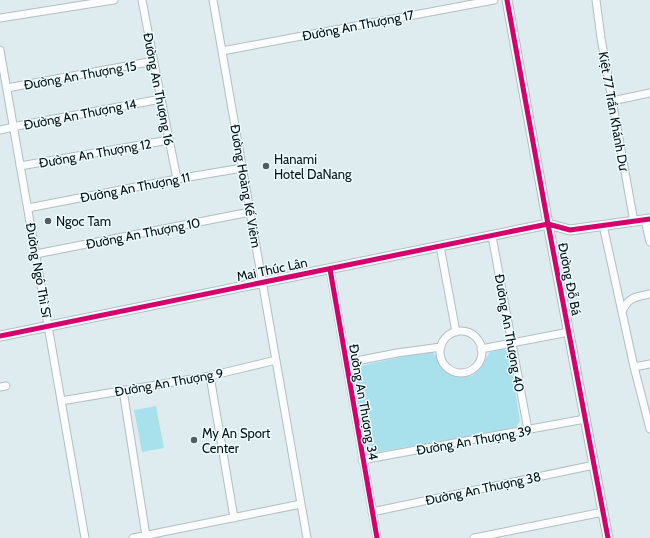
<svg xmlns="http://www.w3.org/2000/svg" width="650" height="538" viewBox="0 0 650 538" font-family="Cabin,sans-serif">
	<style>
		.green { fill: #a8e1eb }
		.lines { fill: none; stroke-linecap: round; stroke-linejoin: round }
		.minor-casing { stroke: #b4bec1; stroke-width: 9 }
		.tertiary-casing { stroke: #b4bec1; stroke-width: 11 }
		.minor { stroke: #fafcfd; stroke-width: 7 }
		.tertiary { stroke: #fafcfd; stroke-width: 9 }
		.cycleway-casing { stroke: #edfcff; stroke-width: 8 }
		.cycleway { stroke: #d6006c; stroke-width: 5 }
		.poi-dot { fill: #535c5f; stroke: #edfcff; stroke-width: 1.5 }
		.labels { text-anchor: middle; stroke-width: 3; stroke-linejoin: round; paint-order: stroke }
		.street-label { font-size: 13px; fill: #070f11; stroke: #edfcff }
		.poi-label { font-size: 13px; fill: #070f11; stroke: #edfcff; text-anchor: start }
	</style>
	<rect width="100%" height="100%" fill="#dfecef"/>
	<!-- green -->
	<path class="green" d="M503,349L509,352L520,421L515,429L372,453L366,447L353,373L356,367L431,350L437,357L441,368L449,374L461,377L472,376L479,370L490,352Z
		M156,406L164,448L142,452L134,410Z"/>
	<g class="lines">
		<defs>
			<path id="minor" d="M142,0L161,99L177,179
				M213,0L307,538
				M596,0L601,38L634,222
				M0,18L114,0
				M0,50L85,538
				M222,51L494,0
				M7,88L154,61
				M612,101L650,93
				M0,130L22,125L161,99
				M20,166L169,140
				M28,208L177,179L242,168
				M645,220L650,242
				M603,225L622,312
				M492,236L528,430
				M440,246L456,332
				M36,254L250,212
				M330,269L377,538
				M650,294C635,297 628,297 622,312L634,367L650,429
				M440 352a21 21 0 1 1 42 0a21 21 0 1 1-42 0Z
				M481,349L569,332
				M346,363L397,353L441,347
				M634,367L650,364
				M210,376L234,518
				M0,387L6,386
				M123,390L146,536
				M61,401L210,376L276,360
				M362,460L585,419
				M372,512L594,465
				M133,538L301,504
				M474,538L603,512"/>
			<path id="tertiary" d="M507,0L548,224L608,538
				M0,336L548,224L570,230L650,219"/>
		</defs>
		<!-- minor casing -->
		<use href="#minor" class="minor-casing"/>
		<!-- tertiary casing -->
		<use href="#tertiary" class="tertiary-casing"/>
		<!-- minor -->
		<use href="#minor" class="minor"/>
		<!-- tertiary -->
		<use href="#tertiary" class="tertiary"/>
		<defs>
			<path id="cycleway" d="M507,0L548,224L608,538
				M330,269L377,538
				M0,336L548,224L570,230L650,219"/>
		</defs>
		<!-- cycleway casing -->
		<use href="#cycleway" class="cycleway-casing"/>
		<!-- cycleway -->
		<use href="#cycleway" class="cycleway"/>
	</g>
	<!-- markers -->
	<g class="poi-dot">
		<circle cx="266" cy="166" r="4"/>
		<circle cx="48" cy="221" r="4"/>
		<circle cx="194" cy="440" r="4"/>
	</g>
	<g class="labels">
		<!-- street labels -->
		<g class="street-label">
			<text transform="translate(358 25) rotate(-11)" y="5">Đường An Thượng 17</text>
			<text transform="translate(80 75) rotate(-10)" y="5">Đường An Thượng 15</text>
			<text transform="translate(159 89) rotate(79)" y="5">Đường An Thượng 16</text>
			<text transform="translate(614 111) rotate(80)" y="5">Kiệt 77 Trần Khánh Dư</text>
			<text transform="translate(80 114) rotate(-11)" y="5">Đường An Thượng 14</text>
			<text transform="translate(95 153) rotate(-10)" y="5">Đường An Thượng 12</text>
			<text transform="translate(246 186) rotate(80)" y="5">Đường Hoàng Kế Viêm</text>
			<text transform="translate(135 187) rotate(-11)" y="5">Đường An Thượng 11</text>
			<text transform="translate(143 233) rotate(-11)" y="5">Đường An Thượng 10</text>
			<text transform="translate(272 269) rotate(-12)" y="5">Mai Thúc Lân</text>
			<text transform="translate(39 270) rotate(80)" y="5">Đường Ngô Thì Sĩ</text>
			<text transform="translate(570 279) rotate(79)" y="5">Đường Đỗ Bá</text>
			<text transform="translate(510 333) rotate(80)" y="5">Đường An Thượng 40</text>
			<text transform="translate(169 382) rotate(-10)" y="5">Đường An Thượng 9</text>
			<text transform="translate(364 402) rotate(80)" y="5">Đường An Thượng 34</text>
			<text transform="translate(474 440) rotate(-10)" y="5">Đường An Thượng 39</text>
			<text transform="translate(483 488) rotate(-12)" y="5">Đường An Thượng 38</text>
		</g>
		<!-- poi labels -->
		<g class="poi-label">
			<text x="274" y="164">Hanami<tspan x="274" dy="15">Hotel DaNang</tspan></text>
			<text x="56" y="226">Ngoc Tam</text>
			<text x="202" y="438">My An Sport<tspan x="202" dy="15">Center</tspan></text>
		</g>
	</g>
</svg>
